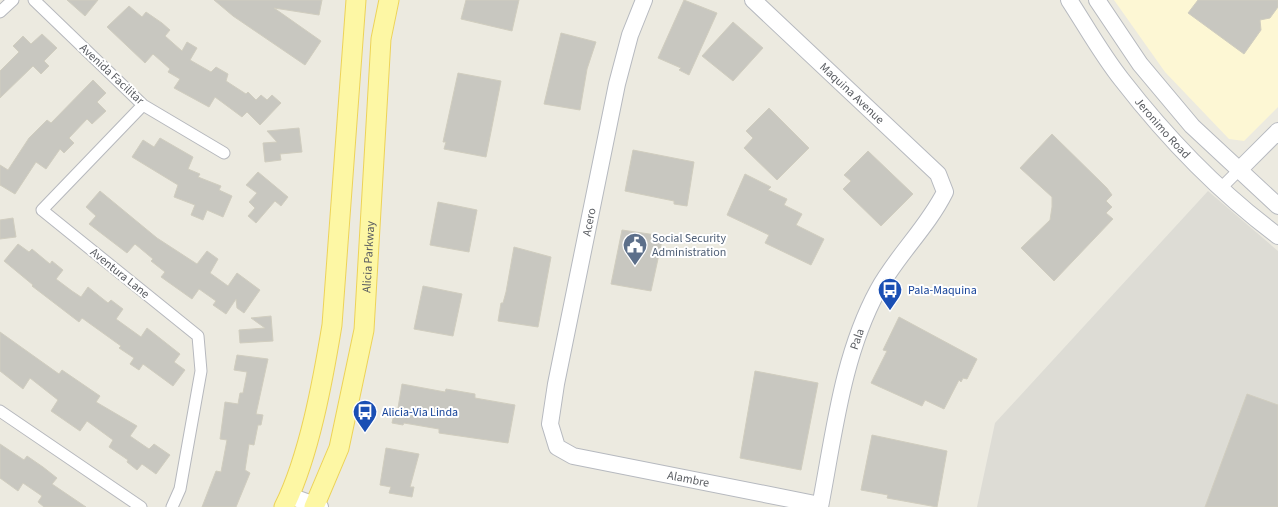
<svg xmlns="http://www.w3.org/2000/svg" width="1278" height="507" viewBox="0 0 1278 507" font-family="'Source Sans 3',sans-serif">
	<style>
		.commercial { fill: #fdf7d4 }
		.industrial { fill: #dddcd5 }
		.building { fill: #c8c7c0; stroke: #d0cdbf }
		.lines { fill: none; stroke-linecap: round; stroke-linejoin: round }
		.street-casing { stroke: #b6b8bd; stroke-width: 13 }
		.secondary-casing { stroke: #b6b9bf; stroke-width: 18 }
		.primary-casing { stroke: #edd358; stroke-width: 21 }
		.street { stroke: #fff; stroke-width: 11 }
		.secondary { stroke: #fff; stroke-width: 16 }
		.primary { stroke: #fdf7a4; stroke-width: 19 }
		.labels { text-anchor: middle; stroke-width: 4; stroke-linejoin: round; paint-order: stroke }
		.street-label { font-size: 12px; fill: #595c61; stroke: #fff }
		.service-label { font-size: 12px; fill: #4e5e75; stroke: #fff; text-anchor: start }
		.transit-label { font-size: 12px; fill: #164399; stroke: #fff; text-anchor: start }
	</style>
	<rect width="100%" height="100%" fill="#eceae0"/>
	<!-- commercial -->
	<path class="commercial" d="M1114,0H1278V107L1244,141L1229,139L1165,72Z"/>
	<!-- industrial -->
	<path class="industrial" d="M1208,191L1278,251V507H977L995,423Z"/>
	<!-- building -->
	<path class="building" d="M67,0H98L85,16Z
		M214,0H322L319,15L274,8L321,41L305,65L233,16Z
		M466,0H519L512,31L461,19Z
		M684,0L717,13L689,75L679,70L681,68L658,58Z
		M1198,0H1278V7L1270,18L1260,20L1261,30L1244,54L1188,13Z
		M129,6L142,17L146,12L162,23L170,30L165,36L182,51L187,42L197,48L190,60L211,72L216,67L228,74L226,81L246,94L248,92L256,100L261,95L267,100L272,95L281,103L260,125L247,112L242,117L215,97L209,107L174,88L180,79L168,72L170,69L153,54L145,63L107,27Z
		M733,22L763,48L733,81L702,56Z
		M561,33L596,42L587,69L580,110L544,104Z
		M42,34L57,48L44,61L49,66L41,74L33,66L0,98V71L19,52L13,46L23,36L31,44Z
		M458,73L501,81L486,157L444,149L446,142H443Z
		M93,80L106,93L97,102L106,111L92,124L87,119L69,138L74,143L64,153L60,149L46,169L36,162L15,194L0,185V165L8,170L29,138L47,120L51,123Z
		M769,108L809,148L777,180L744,148L753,138L746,131Z
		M299,128L302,152L280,154L281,160L265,162L263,143L277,142L267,131Z
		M1052,134L1107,188L1112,195L1106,201L1112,207L1106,213L1113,219L1054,281L1021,248L1050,220L1052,207V197L1020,168Z
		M160,138L193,157L188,169L200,174L198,177L221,186L219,190L232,196L223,217L207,210L203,220L191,215L195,205L174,197L178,185L132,157L143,140L154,147Z
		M633,150L694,162L687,206L674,204V201L625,191Z
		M868,151L913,194L881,226L843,189L851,181L844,175Z
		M258,172L288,197L281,206L275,201L256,223L248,216L255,208L249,202L257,193L246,185Z
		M745,174L771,187L768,190L787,199L784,205L802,214L796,225L824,239L811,265L765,243L769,235L727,215Z
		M100,191L157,238L197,264L207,251L218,259L210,273L228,286L237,273L260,290L244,313L237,308L236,299L226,314L213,305L216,301L199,289L192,299L161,277L165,272L151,261L153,259L135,244L127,253L89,224L96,216L86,207Z
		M438,202L477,210L469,252L430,245Z
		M13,218L16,237L0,239V220Z
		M622,230L663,236L651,291L611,284Z
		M18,244L29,252L32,249L50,264L52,261L63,270L56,279L72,291L81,297L88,287L108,303L111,300L123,309L116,319L141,337L147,328L180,354L174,362L185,370L173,386L143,364L139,370L130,364L134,358L119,348L121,346L82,318L79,322L32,286L33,285L4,261Z
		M514,247L551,257L538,327L498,321L501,303H503L506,292Z
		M423,286L462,294L453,336L414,329Z
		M271,316L273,341L240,343L239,330L265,328L251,318Z
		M899,317L977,359L967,379L963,378L961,382L959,380L944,409L925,400L922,406L871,383L887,351L883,350Z
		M0,332L59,374L62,370L100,396L96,402L137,426L130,436L149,449L154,444L170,455L156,474L142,464L137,470L127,462L128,460L109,447L113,440L87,421L80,431L51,411L58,400L30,378L23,389L0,371Z
		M237,355L268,359L256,414L263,415L261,425H258L254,445L249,444L245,470L250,473L236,507H202L216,471L221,472L227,440L220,439L225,402L238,404L240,393H243L247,372L234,370Z
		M755,371L818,383L801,470L740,458Z
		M402,384L445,392L446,389L475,394V398L515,405L508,443L439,433V429L404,423L403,425L392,423L394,414H397Z
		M1247,394L1278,405V507H1205Z
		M872,435L947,451L937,507L887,498L888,495L861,490Z
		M0,444L24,460L27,456L43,467L57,478L52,484L86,507H44L38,502L42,496L23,483L18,491L0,478Z
		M386,448L419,454L410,487H414L412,497L389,493L391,487L380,485Z"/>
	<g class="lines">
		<defs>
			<path id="street" d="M34,0L143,105L224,153
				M0,12L13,0
				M143,105L42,210L198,336L201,371L180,489L172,507
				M1221,188L1238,171
				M0,411L141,507"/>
			<g id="secondary">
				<path id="s1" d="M644,0L630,35L617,84L556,384L550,424L557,447L573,456L820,505"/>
				<path id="s2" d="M753,0L938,174L945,192C927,228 897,255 878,290C842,356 834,435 820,507"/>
				<path id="s3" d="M1069,0C1086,26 1102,55 1122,80C1167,138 1219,192 1278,236"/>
				<path d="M1097,0L1140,64L1192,126L1278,206"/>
				<path d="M1238,171L1278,131"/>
				<path d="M290,496L320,507"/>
			</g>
			<g id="primary">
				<path d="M284,507C309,457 323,380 332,325L356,0"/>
				<path id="s4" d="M314,507L339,448L364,330L381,39L389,0"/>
			</g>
		</defs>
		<!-- street casing -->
		<use href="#street" class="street-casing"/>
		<!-- secondary casing -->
		<use href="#secondary" class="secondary-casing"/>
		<!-- primary casing -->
		<use href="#primary" class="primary-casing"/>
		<!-- street -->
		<use href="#street" class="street"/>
		<!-- secondary -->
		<use href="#secondary" class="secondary"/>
		<!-- primary -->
		<use href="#primary" class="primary"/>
	</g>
	<!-- icons -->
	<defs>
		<symbol id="civic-pin" viewBox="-11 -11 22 30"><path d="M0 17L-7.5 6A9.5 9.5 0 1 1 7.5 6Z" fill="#5c6f8a" stroke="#fff"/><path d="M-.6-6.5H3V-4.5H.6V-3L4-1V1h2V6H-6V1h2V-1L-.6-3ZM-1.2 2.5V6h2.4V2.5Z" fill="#fff"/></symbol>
		<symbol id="bus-pin" viewBox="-11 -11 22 30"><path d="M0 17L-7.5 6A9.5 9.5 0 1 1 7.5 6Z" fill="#1a4fb4" stroke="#fff"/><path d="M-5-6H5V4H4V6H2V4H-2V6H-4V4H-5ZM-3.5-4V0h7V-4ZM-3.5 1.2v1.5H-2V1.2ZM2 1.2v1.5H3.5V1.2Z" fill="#fff"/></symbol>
	</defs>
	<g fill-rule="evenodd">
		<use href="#civic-pin" x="621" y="231" width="28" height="38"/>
		<use href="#bus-pin" x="876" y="276" width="28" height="38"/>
		<use href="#bus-pin" x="351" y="398" width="28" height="38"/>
	</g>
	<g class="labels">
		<!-- street labels -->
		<g class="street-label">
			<text transform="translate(112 74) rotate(43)" y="4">Avenida Facilitar</text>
			<text dy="4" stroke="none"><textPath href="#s2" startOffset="136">Maquina Avenue</textPath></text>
			<text dy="4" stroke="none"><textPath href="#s3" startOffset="159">Jeronimo Road</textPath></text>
			<text transform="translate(589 222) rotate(-79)" y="4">Acero</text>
			<text dy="4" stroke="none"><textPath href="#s4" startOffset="258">Alicia Parkway</textPath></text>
			<text transform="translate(120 273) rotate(39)" y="4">Aventura Lane</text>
			<text transform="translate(857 339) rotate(-71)" y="4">Pala</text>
			<text dy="4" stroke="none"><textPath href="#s1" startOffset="595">Alambre</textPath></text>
		</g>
		<!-- service labels -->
		<g class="service-label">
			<text x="652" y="242">Social Security<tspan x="652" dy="14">Administration</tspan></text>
		</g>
		<!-- transit labels -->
		<g class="transit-label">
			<text x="908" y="294">Pala-Maquina</text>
			<text x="382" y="416">Alicia-Via Linda</text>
		</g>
	</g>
</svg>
